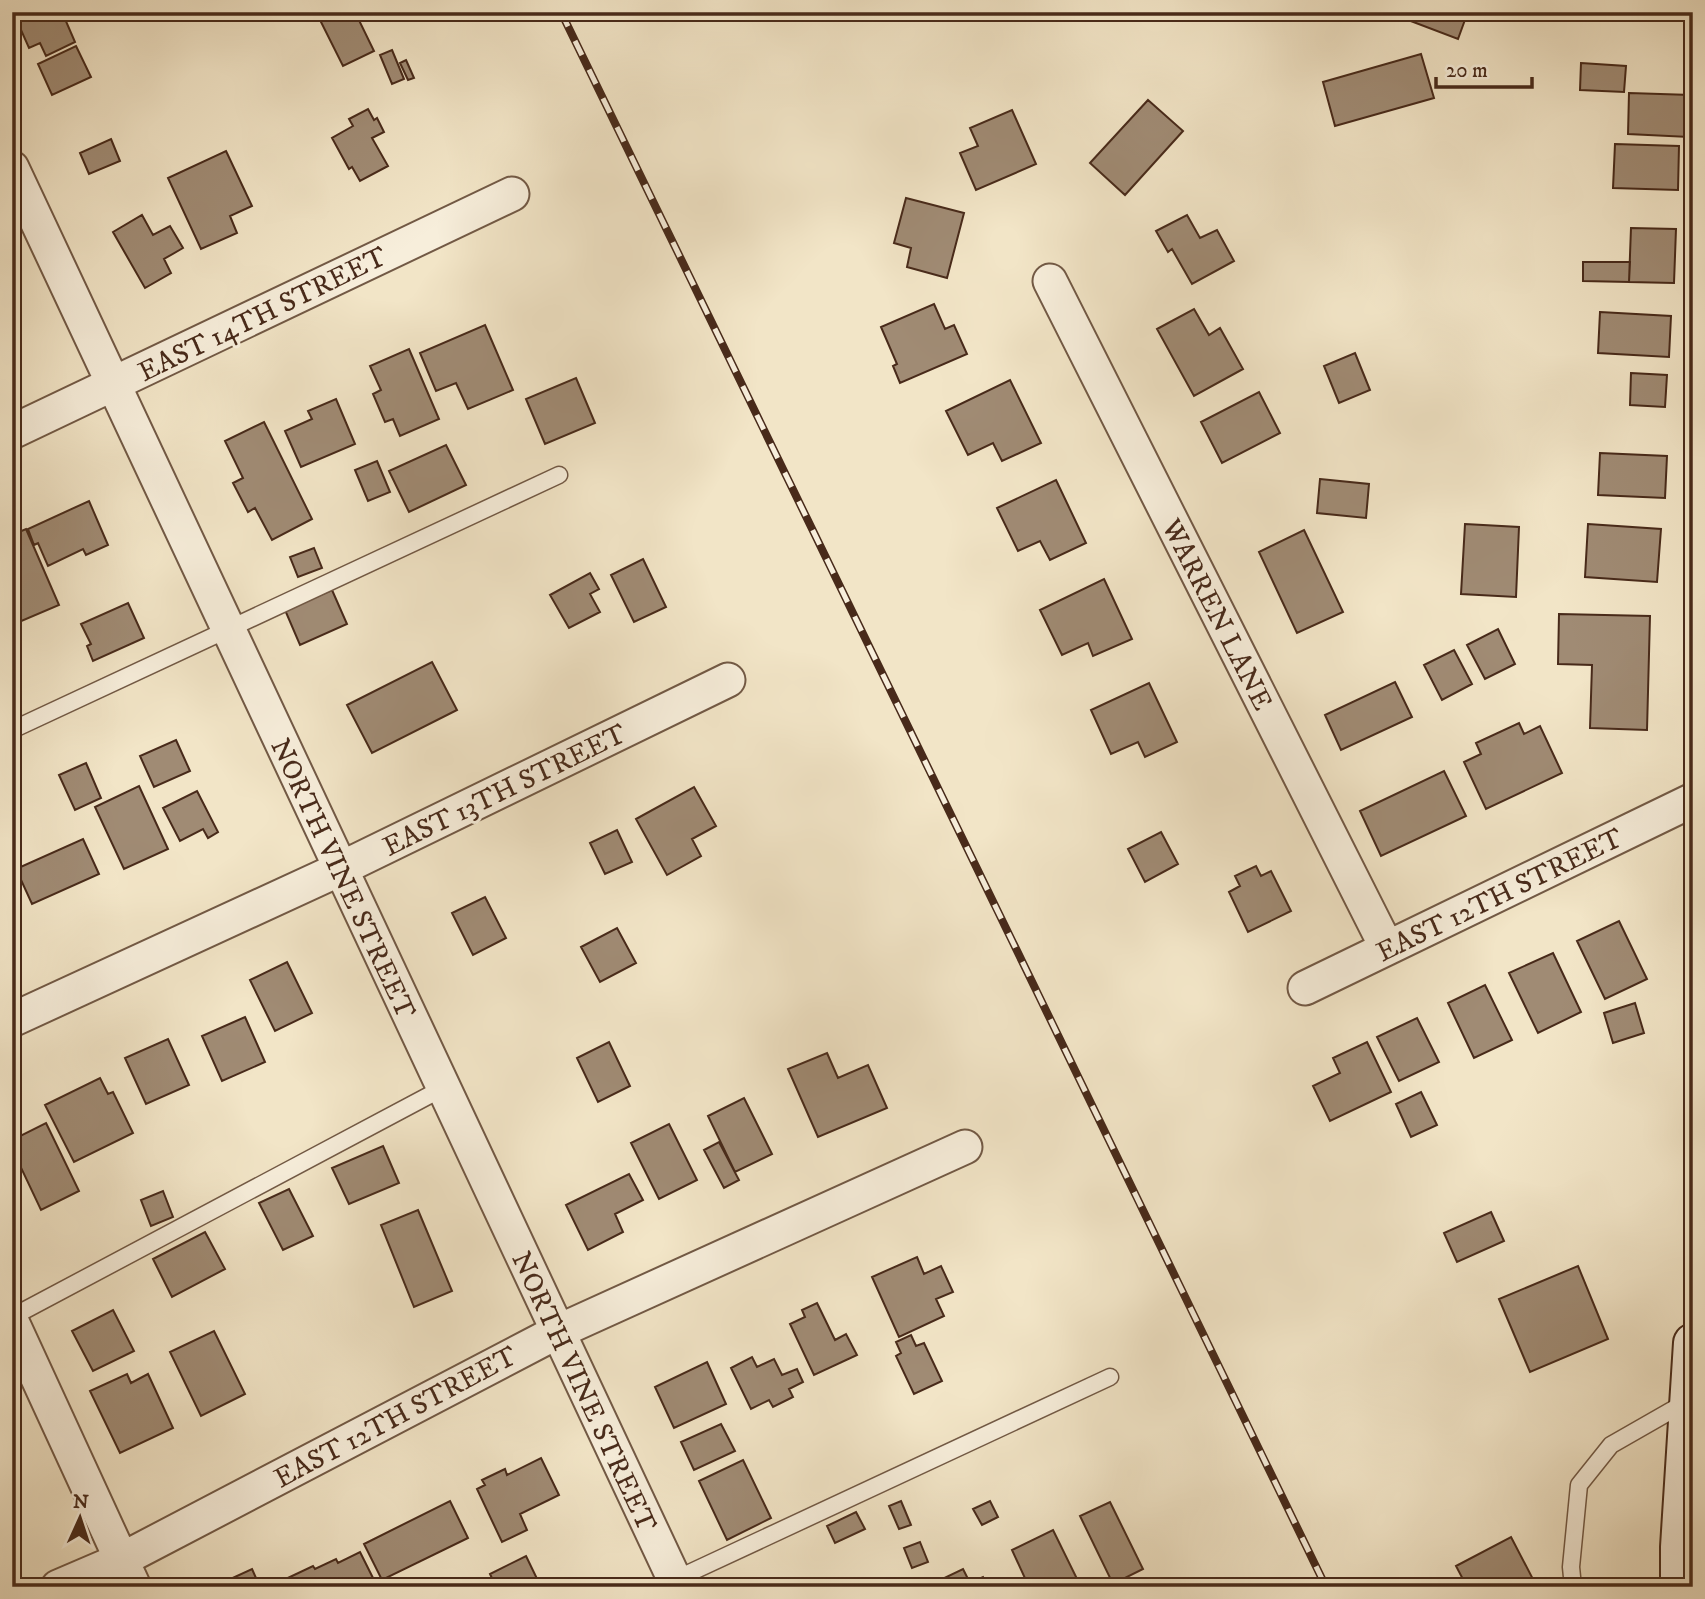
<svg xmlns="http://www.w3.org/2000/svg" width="1705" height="1599" viewBox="0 0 1705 1599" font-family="'IM FELL DW Pica',serif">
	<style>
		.building { fill: #a08b74; stroke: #482a1a; stroke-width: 2 }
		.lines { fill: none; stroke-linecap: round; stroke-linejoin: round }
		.lane-casing { stroke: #725945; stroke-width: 19 }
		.street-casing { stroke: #725945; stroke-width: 37 }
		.secondary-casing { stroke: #482a1a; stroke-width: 42 }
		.lane { stroke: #f7eedb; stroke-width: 16 }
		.street { stroke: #f7eedb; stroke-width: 33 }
		.secondary { stroke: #f7eedb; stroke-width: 38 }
		.rail-casing { stroke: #482a1a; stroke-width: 8 }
		.rail { stroke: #f7eedb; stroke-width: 5; stroke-dasharray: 16; stroke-linecap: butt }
		.labels { text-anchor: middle; stroke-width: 6; stroke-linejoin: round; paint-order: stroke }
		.street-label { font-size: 28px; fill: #482a1a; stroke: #f7eedb }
	</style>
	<rect width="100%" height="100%" fill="#f2e5c7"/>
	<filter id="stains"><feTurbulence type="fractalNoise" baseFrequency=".00286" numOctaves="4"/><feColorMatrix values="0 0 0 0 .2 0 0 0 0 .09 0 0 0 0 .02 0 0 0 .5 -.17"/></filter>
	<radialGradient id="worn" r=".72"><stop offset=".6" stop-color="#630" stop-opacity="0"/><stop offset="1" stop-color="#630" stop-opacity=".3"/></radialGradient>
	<!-- building -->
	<path class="building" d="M13,12H62L75,42L46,56L40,43L29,48Z
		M327,12H355L374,51L343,66L318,16Z
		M1387,12H1456L1466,17L1458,39Z
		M76,46L91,77L52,95L38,64Z
		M392,50L404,79L392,84L380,55Z
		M1421,54L1434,98L1335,126L1323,82Z
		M406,60L414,78L408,80L400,63Z
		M1581,63L1626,66L1624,92L1580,90Z
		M1629,93L1691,95L1689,137L1628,134Z
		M1148,100L1183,131L1125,195L1090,163Z
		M368,109L374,120L377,118L384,132L372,138L388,166L360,181L352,167L349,169L332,138L353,126L349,119Z
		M1012,110L1036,164L976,190L960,153L978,146L970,128Z
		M111,139L120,161L89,174L80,153Z
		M1615,144L1679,146L1678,190L1613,188Z
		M226,151L252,206L230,216L237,233L201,249L168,178Z
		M906,198L964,213L947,278L907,267L911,248L894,243Z
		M142,215L153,235L170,226L183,248L164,259L171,273L145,288L113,232Z
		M1187,215L1200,238L1217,230L1234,261L1192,284L1172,249L1168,252L1156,231Z
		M1631,228L1676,229L1674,283L1629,282Z
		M1583,262H1630L1629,282L1583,281Z
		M934,304L945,329L954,325L967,354L900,383L893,366L897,364L881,327Z
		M1194,309L1209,335L1220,328L1243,369L1194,396L1157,329Z
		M1600,312L1671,316L1669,357L1598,353Z
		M485,325L513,390L468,409L456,383L436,391L420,353Z
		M409,349L439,419L400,436L393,419L385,422L373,394L381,390L370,366Z
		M1355,353L1370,390L1339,403L1324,366Z
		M1631,373L1667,375L1665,407L1630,405Z
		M576,378L595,423L545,444L526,399Z
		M1010,380L1041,443L1002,461L993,443L968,455L946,411Z
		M1259,392L1280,433L1222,463L1201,422Z
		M336,399L355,444L301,467L285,431L312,419L308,411Z
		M264,422L312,519L272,540L255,508L248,512L233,483L243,478L225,441Z
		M446,445L466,485L409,512L389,471Z
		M1600,453L1667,456L1665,498L1598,495Z
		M377,461L390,492L368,501L355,470Z
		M1320,479L1369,484L1366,518L1317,513Z
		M1056,480L1086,543L1050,560L1040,541L1018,551L997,508Z
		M89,501L108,545L86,555L83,549L48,566L38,543L34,545L28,529Z
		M1465,524L1519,527L1516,597L1461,594Z
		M1588,524L1661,529L1657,582L1585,577Z
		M26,529L59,605L12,625V535Z
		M1304,530L1343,612L1297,633L1259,552Z
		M314,548L322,568L298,577L290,557Z
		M643,559L666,607L634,622L611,575Z
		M590,573L599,589L590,594L600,612L569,628L550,595Z
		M1104,579L1132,639L1093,656L1088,643L1062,655L1040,610Z
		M332,590L347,624L300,645L285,610Z
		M128,603L144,638L93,661L87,646L91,644L81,624Z
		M1559,614L1650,616L1647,730L1590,728L1592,665L1558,664Z
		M1498,629L1515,664L1485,679L1467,645Z
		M1454,650L1472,684L1442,700L1424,665Z
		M432,662L457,710L372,753L347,705Z
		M1395,682L1412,717L1341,750L1325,715Z
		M1149,683L1177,742L1145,757L1138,742L1111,754L1091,710Z
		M1519,723L1524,734L1540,726L1562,773L1486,809L1464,762L1481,754L1476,743Z
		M176,740L190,771L154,787L140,756Z
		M86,763L101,798L75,810L59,775Z
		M1444,771L1466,816L1381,856L1360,811Z
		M139,786L168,849L124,869L95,807Z
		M694,787L716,826L692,839L701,856L667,875L636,819Z
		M197,791L218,832L208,838L203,829L180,841L163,808Z
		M617,830L632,862L605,874L590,843Z
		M1161,832L1178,864L1145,882L1128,849Z
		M83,839L99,874L32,904L16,869Z
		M1256,866L1261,876L1271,871L1291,911L1248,932L1229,892L1240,886L1235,876Z
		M485,897L506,938L473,955L452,913Z
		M1619,921L1647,979L1605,999L1577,941Z
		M617,928L636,963L600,982L581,947Z
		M1553,953L1581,1012L1538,1033L1509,973Z
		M287,962L312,1013L275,1031L250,980Z
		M1485,985L1512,1040L1474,1058L1448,1003Z
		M1635,1003L1644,1033L1613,1043L1604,1013Z
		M245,1017L265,1062L222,1081L202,1036Z
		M1417,1018L1439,1062L1399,1081L1377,1037Z
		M168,1039L189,1085L146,1104L125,1058Z
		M609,1042L630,1086L598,1102L577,1058Z
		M1367,1042L1391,1092L1330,1121L1313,1086L1340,1073L1333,1058Z
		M827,1053L838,1078L868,1065L887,1108L818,1137L788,1069Z
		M100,1078L108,1094L113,1092L133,1133L74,1162L45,1105Z
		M1421,1092L1437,1125L1411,1137L1396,1104Z
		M744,1098L772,1154L735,1172L708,1116Z
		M46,1123L79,1191L41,1210L16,1157L12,1159V1140Z
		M669,1124L697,1180L659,1199L631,1143Z
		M719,1142L739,1180L724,1188L704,1150Z
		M383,1146L399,1183L349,1204L332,1168Z
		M629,1174L643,1200L615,1214L623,1232L588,1250L566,1205Z
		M289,1189L313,1236L283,1250L259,1203Z
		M163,1191L173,1217L151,1226L141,1200Z
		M418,1210L452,1291L414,1307L381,1225Z
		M1491,1212L1504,1241L1457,1262L1444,1233Z
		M205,1232L225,1269L172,1297L153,1259Z
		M917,1257L924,1274L941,1266L953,1292L936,1299L944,1316L899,1337L872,1277Z
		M1578,1266L1608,1339L1530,1372L1499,1299Z
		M817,1303L835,1340L846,1334L857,1355L814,1375L790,1324L805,1317L802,1310Z
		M113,1310L134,1351L93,1371L72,1331Z
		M214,1331L245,1394L201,1416L170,1352Z
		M911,1335L916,1346L924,1343L942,1381L914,1394L896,1356L901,1353L896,1342Z
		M752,1357L757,1367L774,1359L782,1375L797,1369L803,1382L789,1389L793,1397L773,1407L769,1400L751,1409L731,1368Z
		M707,1362L726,1404L674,1428L655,1387Z
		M127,1374L131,1383L148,1374L173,1428L120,1453L90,1391Z
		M721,1424L735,1451L694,1470L681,1442Z
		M541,1458L559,1495L520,1514L527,1530L502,1542L477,1489L485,1485L482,1480L505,1469L507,1475Z
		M743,1460L771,1518L727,1540L699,1481Z
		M450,1501L468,1538L382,1580L364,1544Z
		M901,1501L911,1525L899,1529L889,1506Z
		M990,1501L998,1517L982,1525L973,1509Z
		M1110,1502L1143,1569L1113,1584L1080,1516Z
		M856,1512L865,1529L835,1543L827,1526Z
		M1053,1530L1081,1587H1029L1012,1550Z
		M1511,1537L1536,1585L1467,1587L1456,1566Z
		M920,1542L928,1562L912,1568L904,1548Z
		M360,1552L377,1586L374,1587L273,1585L313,1566L315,1569L336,1559L338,1563Z
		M526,1556L541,1587H496L490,1574Z
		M252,1569L260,1587H213Z
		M963,1569L970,1583L983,1577L988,1587H940L938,1581Z"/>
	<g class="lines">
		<defs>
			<path id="lane" d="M12,730L559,475
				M12,1317L443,1088
				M672,1581L1110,1377
				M1573,1587L1571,1567L1579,1485L1611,1445L1688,1401"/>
			<path id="street" d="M12,168L678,1587
				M1050,281L1387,948
				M12,432L512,194
				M1305,988L1693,800
				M12,1020L340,869L728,680
				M12,1322L134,1587
				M58,1587L121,1560L557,1332L965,1147"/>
			<path id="secondary" d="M1680,1587V1547L1693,1343"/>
		</defs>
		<!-- lane casing -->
		<use href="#lane" class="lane-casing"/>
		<!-- street casing -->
		<use href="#street" class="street-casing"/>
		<!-- secondary casing -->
		<use href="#secondary" class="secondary-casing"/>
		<!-- lane -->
		<use href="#lane" class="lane"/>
		<!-- street -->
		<use href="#street" class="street"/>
		<!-- secondary -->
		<use href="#secondary" class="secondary"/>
		<defs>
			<path id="rail" d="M561,12L1326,1587"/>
		</defs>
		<!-- rail casing -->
		<use href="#rail" class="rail-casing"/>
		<!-- rail -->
		<use href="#rail" class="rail"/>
	</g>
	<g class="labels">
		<!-- street labels -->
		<g class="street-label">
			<text transform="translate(262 313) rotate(-26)" y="10">EAST 14TH STREET</text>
			<text transform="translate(1218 614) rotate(63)" y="10">WARREN LANE</text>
			<text transform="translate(504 789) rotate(-26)" y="10">EAST 13TH STREET</text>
			<text transform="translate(344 878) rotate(65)" y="10">NORTH VINE STREET</text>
			<text transform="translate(1499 894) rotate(-26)" y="10">EAST 12TH STREET</text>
			<text transform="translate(585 1391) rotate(65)" y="10">NORTH VINE STREET</text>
			<text transform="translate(395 1416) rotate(-28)" y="10">EAST 12TH STREET</text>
		</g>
	</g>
	<!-- margin -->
	<rect width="1705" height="1599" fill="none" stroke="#f2e5c7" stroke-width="42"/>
	<rect x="14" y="14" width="1677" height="1571" fill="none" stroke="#482a1a" stroke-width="3.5"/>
	<rect x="21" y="21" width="1663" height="1557" fill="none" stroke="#482a1a" stroke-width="2"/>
	<!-- north arrow -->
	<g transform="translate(80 1518) rotate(3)" stroke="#f7eedb" stroke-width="5" paint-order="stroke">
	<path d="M0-5L12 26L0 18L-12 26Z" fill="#482a1a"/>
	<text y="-10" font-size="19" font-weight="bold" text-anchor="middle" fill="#482a1a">N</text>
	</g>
	<!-- scale -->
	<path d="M1436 77v10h96v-10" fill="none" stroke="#482a1a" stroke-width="3.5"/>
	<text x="1446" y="77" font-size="21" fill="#482a1a" stroke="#f7eedb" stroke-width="5" paint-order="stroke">20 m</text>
	<rect width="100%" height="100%" filter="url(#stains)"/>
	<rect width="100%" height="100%" fill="url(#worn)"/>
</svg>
